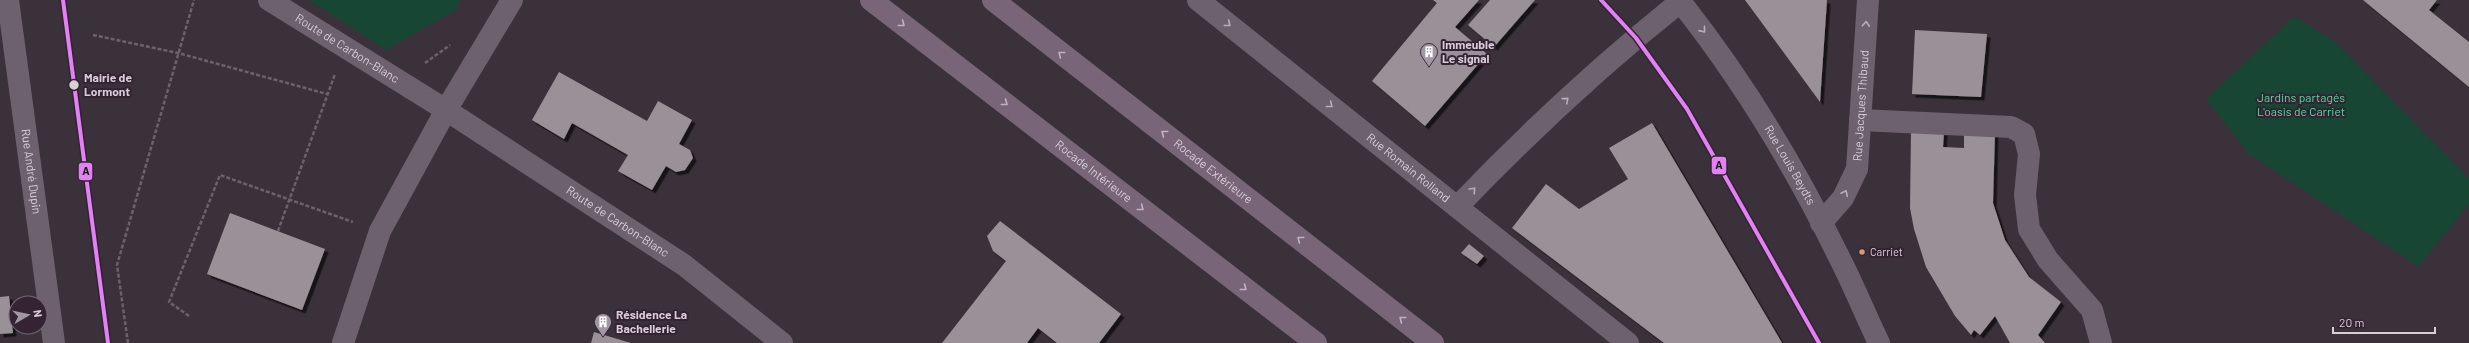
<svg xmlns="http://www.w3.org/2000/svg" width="2469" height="343" viewBox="0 0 2469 343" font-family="Barlow,sans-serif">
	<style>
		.green { fill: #174734 }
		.building { fill: #999098; filter: url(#shadow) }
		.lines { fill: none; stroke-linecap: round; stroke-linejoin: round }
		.path { stroke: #6c626c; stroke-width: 2.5; stroke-dasharray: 4 2; stroke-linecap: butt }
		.minor { stroke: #6e616e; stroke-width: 22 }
		.highway { stroke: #786578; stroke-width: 22 }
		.tram-1-casing { stroke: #342333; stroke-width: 7 }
		.tram-1 { stroke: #e181f3; stroke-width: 4 }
		.oneway { stroke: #c1b3c0 }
		.oneway2 { stroke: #b9adb8 }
		.stop-dot { fill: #d9cdd8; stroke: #342333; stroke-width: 1.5 }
		.bus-dot { fill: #d39c74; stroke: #342333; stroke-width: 1.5 }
		.labels { text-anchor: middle; stroke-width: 4; stroke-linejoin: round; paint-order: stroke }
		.bus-label { font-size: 11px; fill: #d9cdd8; stroke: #342333; text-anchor: start }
		.poi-label { font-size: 12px; font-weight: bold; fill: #d9cdd8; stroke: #342333; text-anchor: start }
		.street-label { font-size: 12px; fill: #d9cdd8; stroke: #342333 }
		.stop-label { font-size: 12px; font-weight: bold; fill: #d9cdd8; stroke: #342333; text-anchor: start }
		.park-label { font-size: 12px; fill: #4edfa1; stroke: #342333 }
		.line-badge { stroke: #342333; stroke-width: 1.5 }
		.pale-badge-label { font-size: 11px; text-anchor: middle; font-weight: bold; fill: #111 }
	</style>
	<defs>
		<filter id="shadow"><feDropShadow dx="3.5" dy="3.5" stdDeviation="0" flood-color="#0009"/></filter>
	</defs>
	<rect width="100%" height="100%" fill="#3a313a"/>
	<!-- green -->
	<path class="green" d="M309,0H460L457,9L386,50Z
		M2294,17L2334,41L2469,179V204L2418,266L2249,154L2206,99Z"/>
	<!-- building -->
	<path class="building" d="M1433,0H1479L1455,27L1487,54L1425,126L1372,81L1437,3Z
		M1490,0H1535L1494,47L1468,25Z
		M1745,0H1827L1820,102Z
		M2363,0H2437L2429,10L2469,42V87Z
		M1915,30L1987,34L1981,97L1912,94Z
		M559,72L647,121L658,101L692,120L679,144L690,150L693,158L685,170L676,172L666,166L652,190L618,171L628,155L572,123L564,139L532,120Z
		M1652,123L1782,343H1664L1512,228L1546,184L1579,209L1628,179L1609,148Z
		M1911,131L1944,132L1943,147L1964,148V132H1995L1993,203L2005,240L2029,277L2061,302L2038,335L2045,343H2010L1995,316L1980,335L1974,330L1971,335L1955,316L1926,267L1914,229L1910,208Z
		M230,213L325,249L302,310L207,274Z
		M1000,221L1121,314L1099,343H1057L1038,328L1027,343H942L1006,261L993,251L987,236Z
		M1469,244L1484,256L1477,264L1461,253Z
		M9,296L13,333L0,334V297Z
		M594,332L631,343H591Z"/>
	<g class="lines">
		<!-- path -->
		<path class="path" d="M93,35L178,53L327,94
			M425,63L450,45
			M278,231L335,74
			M189,316L169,302L220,175L353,222
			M128,343L117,265L194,0"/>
		<!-- minor -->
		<g class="minor">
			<path id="s1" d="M8,0L54,343"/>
			<path id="s2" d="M269,0L446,110L684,265L782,343"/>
			<path id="s3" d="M1198,0L1457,207C1527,134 1601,65 1680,2"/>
			<path id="s4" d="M1679,0C1741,78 1794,165 1838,255C1853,284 1865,314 1879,343"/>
			<path d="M1860,120L2011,127L2024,134L2029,154L2025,195L2029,229L2048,260L2092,310L2101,343"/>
			<path d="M1457,207L1628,343"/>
			<path id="s5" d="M1821,223L1843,198L1857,169L1868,0"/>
			<path d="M343,343L380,231L446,110L512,0"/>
		</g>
		<!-- highway -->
		<g class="highway">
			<path id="s6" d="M871,0L1316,343"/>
			<path id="s7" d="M993,0L1433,343"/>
		</g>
		<defs>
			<path id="tram-1" d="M63,0L108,343
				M1601,0L1636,38L1687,109L1819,343"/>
		</defs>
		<!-- tram-1 casing -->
		<use href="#tram-1" class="tram-1-casing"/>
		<!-- tram-1 -->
		<use href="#tram-1" class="tram-1"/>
	</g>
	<!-- one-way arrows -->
	<defs><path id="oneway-chevron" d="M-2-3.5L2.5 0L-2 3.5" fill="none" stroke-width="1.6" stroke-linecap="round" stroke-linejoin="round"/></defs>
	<g class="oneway">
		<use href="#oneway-chevron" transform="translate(902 24) rotate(38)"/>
		<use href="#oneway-chevron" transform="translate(1061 54) rotate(-142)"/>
		<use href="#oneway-chevron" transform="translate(1005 103) rotate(38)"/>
		<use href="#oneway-chevron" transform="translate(1164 133) rotate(-142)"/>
		<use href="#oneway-chevron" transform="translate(1141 208) rotate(38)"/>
		<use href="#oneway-chevron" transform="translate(1300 239) rotate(-142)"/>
		<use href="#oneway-chevron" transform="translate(1244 288) rotate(38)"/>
		<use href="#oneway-chevron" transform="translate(1402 319) rotate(-142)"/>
	</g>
	<g class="oneway2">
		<use href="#oneway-chevron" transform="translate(1228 24) rotate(39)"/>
		<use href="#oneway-chevron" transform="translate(1866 24) rotate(-86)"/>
		<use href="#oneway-chevron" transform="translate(1703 30) rotate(51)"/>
		<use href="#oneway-chevron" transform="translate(1566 100) rotate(-41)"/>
		<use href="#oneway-chevron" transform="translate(1330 105) rotate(39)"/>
		<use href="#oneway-chevron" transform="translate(1473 190) rotate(-47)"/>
		<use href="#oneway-chevron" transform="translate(1845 193) rotate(-64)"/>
	</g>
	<!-- icons -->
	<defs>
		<symbol id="building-pin" viewBox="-11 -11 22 30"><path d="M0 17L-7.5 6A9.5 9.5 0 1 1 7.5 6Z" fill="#a196a1" stroke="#342333"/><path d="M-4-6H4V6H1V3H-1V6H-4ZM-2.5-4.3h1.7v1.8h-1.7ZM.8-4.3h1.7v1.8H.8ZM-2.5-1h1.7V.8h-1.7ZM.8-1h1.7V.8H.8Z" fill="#fff"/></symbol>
	</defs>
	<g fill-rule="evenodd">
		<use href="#building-pin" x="1419" y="42" width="20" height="27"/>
		<use href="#building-pin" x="593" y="312" width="20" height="27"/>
	</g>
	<!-- markers -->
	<circle class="stop-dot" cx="74" cy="85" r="5.5"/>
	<circle class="bus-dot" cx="1862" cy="252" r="3.5"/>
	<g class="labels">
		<!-- bus labels -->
		<g class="bus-label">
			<text x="1870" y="256">Carriet</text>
		</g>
		<!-- poi labels -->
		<g class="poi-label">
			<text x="1442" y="49">Immeuble<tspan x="1442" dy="14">Le signal</tspan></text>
			<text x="616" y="319">Résidence La<tspan x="616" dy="14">Bachellerie</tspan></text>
		</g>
		<!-- street labels -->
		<g class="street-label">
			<text dy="4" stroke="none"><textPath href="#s2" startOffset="92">Route de Carbon-Blanc</textPath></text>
			<text dy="4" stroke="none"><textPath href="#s5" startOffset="129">Rue Jacques Thibaud</textPath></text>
			<text dy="4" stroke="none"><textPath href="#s4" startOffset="199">Rue Louis Beydts</textPath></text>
			<text dy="4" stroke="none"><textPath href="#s3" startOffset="269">Rue Romain Rolland</textPath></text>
			<text dy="4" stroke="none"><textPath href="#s1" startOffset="173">Rue André Dupin</textPath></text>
			<text dy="4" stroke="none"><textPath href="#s6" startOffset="281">Rocade Intérieure</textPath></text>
			<text dy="4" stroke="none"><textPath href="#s7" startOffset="279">Rocade Extérieure</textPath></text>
			<text dy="4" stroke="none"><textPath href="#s2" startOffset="413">Route de Carbon-Blanc</textPath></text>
		</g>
		<!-- stop labels -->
		<g class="stop-label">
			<text x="84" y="82">Mairie de<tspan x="84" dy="14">Lormont</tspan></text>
		</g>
		<!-- park labels -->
		<g class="park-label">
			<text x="2301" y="102">Jardins partagés<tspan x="2301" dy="14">L'oasis de Carriet</tspan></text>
		</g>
	</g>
	<g class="line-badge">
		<rect x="1711" y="156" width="16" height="19" rx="4" fill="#e181f3"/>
		<rect x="78" y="162" width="15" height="19" rx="4" fill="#e181f3"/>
	</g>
	<g class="pale-badge-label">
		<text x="1719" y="169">A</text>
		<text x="86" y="175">A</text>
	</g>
	<!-- north arrow -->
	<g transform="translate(28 315) rotate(81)"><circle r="19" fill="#342333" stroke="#766775"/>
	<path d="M0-3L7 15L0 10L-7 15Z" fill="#a196a1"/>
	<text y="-6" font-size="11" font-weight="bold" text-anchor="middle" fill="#d9cdd8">N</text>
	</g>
	<!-- scale -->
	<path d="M2333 327v6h102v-6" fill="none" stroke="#d9cdd8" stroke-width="2"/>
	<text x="2339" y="327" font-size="12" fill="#d9cdd8" stroke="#342333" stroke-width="3" paint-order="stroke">20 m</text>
</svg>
